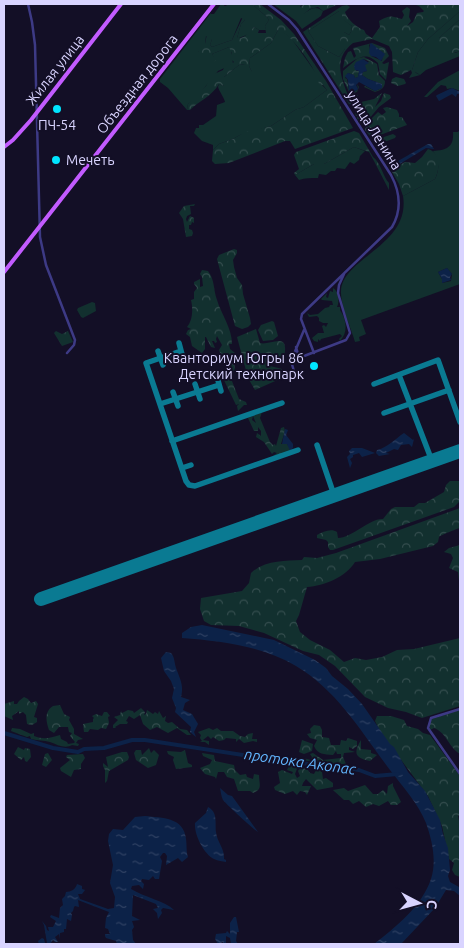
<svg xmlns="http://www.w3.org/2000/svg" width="464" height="948" viewBox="0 0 464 948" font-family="Ubuntu,sans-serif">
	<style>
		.grass { fill: #12302f; fill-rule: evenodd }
		.forest { fill: url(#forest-crowns); fill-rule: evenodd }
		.water { fill: url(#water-ripples) }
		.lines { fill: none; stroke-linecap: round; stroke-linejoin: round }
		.river { stroke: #0c2248; stroke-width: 4 }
		.taxiway { stroke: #0a7a92; stroke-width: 5.5 }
		.runway { stroke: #0a7a92; stroke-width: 14 }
		.minor { stroke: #3d3a85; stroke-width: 2.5 }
		.major { stroke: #c25bff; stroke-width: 4 }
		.poi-dot { fill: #00e5ff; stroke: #130f26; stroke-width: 2 }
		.labels { text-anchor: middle; stroke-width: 4; stroke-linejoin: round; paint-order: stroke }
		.street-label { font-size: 14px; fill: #d9d4ff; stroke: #130f26 }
		.poi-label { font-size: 14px; fill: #d9d4ff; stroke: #130f26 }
		.water-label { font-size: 15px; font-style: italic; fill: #62b6ff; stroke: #130f26 }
	</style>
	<defs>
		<pattern id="forest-crowns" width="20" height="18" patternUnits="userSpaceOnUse" patternTransform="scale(1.25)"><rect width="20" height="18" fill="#12302f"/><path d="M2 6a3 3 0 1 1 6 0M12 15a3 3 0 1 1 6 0" fill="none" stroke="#344d4e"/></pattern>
		<pattern id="water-ripples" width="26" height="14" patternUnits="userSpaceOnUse" patternTransform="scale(1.25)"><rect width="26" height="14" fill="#0c2248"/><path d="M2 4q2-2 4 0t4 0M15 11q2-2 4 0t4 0" fill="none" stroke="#2f4163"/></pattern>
	</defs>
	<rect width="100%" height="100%" fill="#130f26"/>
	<!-- grass -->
	<path class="grass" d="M221,4H225L224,6H226L228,4H252L267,17L269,20L265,26L266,30H259L254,27L249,34L239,38H237L241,24L245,20L241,18L232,40L212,47L210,45L212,39L206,36L205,44H202L198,51L214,58L212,54L229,47L231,48L233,64L218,71L197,97L188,104L187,110L168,88L160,82V79L211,13V14H214Z
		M273,4H304L300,6L303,14C311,9 315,5 323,11L321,16L302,29L296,21Z
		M339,11H342L343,19L352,26L351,32L349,35L344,32L345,49L339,57L318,46L308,31Z
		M460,11V19L439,38L455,53L460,51V56L426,70L420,75L412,70L418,52L428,39Z
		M278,30H281L291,38L316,73L319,80V84L322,85L327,90L304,107L295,110L271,126L240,135L233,139L219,144L213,150V145L202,141L194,133L196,128H199V125H203L216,116L217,105L225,102C224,97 220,93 218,87L219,84L224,86V77L239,65L245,64L252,72L249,66L250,58L271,43Z
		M460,70V91L452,88L447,89L446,86L441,85L427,97H424L438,82Z
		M460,129V284L361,320L366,334L359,337L360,341L355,342C351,328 340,305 341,291C342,258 411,245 403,196L435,179C440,169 439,159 433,151C447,150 454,147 453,132H458ZM447,268L452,274L451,281L442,283V279L438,272Z
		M354,147L365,151L360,156L359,160L354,164L350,162L345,169L337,168L335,171H331L326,175L319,174L318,178C311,178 305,178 299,180L295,175L314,164H324Z
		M333,288C338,290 340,302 337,307H340V310C347,320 348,333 340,341L339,339L342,336L340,334L321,339L320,341L318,339V342L314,341L312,338L318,333H324L322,326L324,325L326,327L328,323H323L319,321V318L317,316L309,317L307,313L310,315L318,314L325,308L329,307L330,305H333L332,301L322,300L321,299L327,293L326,297L328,298L330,291L333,292Z
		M92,302L95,303L96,311L83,318L81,317L77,310L78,308Z"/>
	<!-- forest -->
	<path class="forest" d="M252,4H260L281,20L294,34L326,81L353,128L295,149L290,141H285L229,163L215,164L212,161L213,150L219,144L233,139L245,132L271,126L295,110L304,107L327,90L323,85H319C319,72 291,33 278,30L271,43L250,58L249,66L252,72L250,74H247L245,64L239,65L224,77V86L219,84C212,96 199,101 190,110H187L188,104L206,86L212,75L223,70L226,63L230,65L234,62L230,58L232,53L229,47L212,54L216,60L212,64L207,61V58L194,48L193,45L198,42L202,44H205L207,34L209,32L213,36L210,45L212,47L232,40L243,17L245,20L241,24L237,38C245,39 249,32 254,27L259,30L258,33H266L265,26L269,20L267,17Z
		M304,4H339L323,11L318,7L310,9L300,17L297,10Z
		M413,4H460V11L428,39L418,52L412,70H414L416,73L420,75L409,78L412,73L411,70L401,75L393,72L392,52L389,46L372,39L353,43C334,58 340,74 347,93L358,95L356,100L352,104H349L303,32L342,6L347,5L350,7L345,12C347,19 357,28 364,30L366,34L372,38L380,27L379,21C391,15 390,16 402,19L404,15L402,11L407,7L410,9L409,17L411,21L407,26L413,22L417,13L423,12L424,11L419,6ZM339,11H342V19L352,26L351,32L349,35L344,32C338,38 340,42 345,49L339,57L318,46L308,31Z
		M460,19V51C452,54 441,56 436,47L439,38Z
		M372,43L385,48L389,56L382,63L384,64L389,62L386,80L380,74L378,63C365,50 356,59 343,68L345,58L348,52L351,51L354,58L356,56L353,48ZM371,43L377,50L383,52L382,61L371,56L369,45Z
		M364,57L377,64L379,75L385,81C385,88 381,90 375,92L364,87L365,86L375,91L382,88V84L368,79L362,75L363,72L367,71L364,66L369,61L363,59L356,71H359L358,77L355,78L354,75L348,73L345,78L347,79L349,90L354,92L358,89L357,84L359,87L357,92L350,94L343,79V71L358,58Z
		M396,77L404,79L406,83L405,84L398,86L391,83L392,79Z
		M382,93L375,107L381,101L384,93L390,95L391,98L379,107L368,120L365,121L364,118L361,121L357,119L358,115L356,116L355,113L360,107L361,102L374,99Z
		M387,107L397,110L399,114V117H402L407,125L372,138L365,130L366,124L378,112L382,115L386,112L383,108Z
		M354,131L359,133L373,157C381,163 383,177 389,183V190L374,161L369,152L354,147L324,164H314L295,175L294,173L299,169L294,155L296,152Z
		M393,134L396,136L395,138L379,144L375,142L381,138Z
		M428,149C441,153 440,168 435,179L403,196L399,184L391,170L405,162L415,163L422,157Z
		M195,204L194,206H190L191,214L187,216L186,219L187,222L190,216L194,218V223L192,222L191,225H189V229L192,230L193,233L192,236L186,237L183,219L179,213L184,206Z
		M234,249L237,250V253L233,260L234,267L237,278L242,285L243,294L250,318L251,324L248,327L242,329L235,326L217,259L219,255Z
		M202,270L208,271C215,280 213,289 217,300C221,314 232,328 232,344H229L230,349L235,353L233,357L235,369L231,374C227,370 221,356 219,350L222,345L217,336L216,339L217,342L215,343L214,341H212L215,348L211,347L206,337H205V349L202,353L192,346L190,337L186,334L188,330L191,329L187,327C193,320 193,308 191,300L194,299V292L197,288L194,284V282L200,279V287L203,286L202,277L200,274Z
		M272,321L274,322L278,336L273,340L263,341L258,330L261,325Z
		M256,329L260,343C270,346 290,330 284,357H271L269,358L270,366L282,369V378L255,390L248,378L237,337Z
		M56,331L62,334L68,331L73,342L62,346L54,333Z
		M224,372L230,376L239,399L246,402L247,405H244L238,411L237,406L239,404L236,405L222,376L221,374Z
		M262,412L260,418L270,442L273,445L275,444L276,446L281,428L284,427L285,431L281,444H287L292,452L273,458V456L277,453L274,452L272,454L264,442L256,437L257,433L261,436V431L258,427V431H254L248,418L253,416L252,420L256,423L253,416Z
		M450,481H460V501L454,507L333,550H330L328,547V542L326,540L317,538V535C323,532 331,528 337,532L338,538C352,538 370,518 383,519L391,509L395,507H414L419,503H425L444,492L446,485Z
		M460,508V528C456,529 441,535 439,537L438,542L433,546L380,559L355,562C346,577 324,586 307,587L299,615L296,621L300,632L310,640L330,650L344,662L355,658L366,660L382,657L397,650L414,649L460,638V706L422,718L406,712L388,708L365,697L335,666L319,655L303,651L264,633L239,626L211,625L204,621L200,609L201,598L242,591L249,583L251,573C265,560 285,561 302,560L304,557L317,558L336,553Z
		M460,545V589L458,572L449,568L453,558L451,554L444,552L449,548Z
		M24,697L28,699L31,703L36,701L38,704L34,717L37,718V722L32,725L27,724L26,715L23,712L19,714V711L12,716L13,720L4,716V704L14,701V704H17L19,701Z
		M60,705L64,714L70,717L69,720L74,729V734L83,739L78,740L76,743L79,744L78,746L72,745C65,749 58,745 50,742C44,740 38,741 31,739L30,736L27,737L11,731L12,728L20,729L31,734L34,733V736C44,740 50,738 60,735L61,739L67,742L68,744L74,743L75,742L70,736L72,733L69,732L68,727H59L54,733L49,730C46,721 44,712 53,706Z
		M141,708L145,712L144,715L146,714L147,710L153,714L155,712L158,714L159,711L163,718L166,716L165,721L168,723L172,722L180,729L187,730L191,735H187L177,728L168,733L157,727L150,730L143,724L140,715L134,719L129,716L126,721L128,722L127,724H120L115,727L116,728H113V725L118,720L114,717L120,715L121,711L122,713L128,710L133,711L134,713Z
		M460,710V754C449,748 447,733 434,728L430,730L429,724L432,719Z
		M104,712H107L110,716L108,717L109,723L106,729L101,728L98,730L90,729L88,732H84L83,724L93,722V719L94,718L92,716L96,714L102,716Z
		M377,716H391L404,720L407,726L418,729L423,733L430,735L460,776V815L458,816L460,826V877L455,875L452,870L454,863L449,859L442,826L428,796L381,733L375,721Z
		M314,725L320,726L322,730V737L329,738L331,745H340L341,740L346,741L348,738L357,741V746L353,749L349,747V750L355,752L344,753L343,757L346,764H326L296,759L303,758L311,760L312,757L310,754L313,753L323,760L341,758V754H337L336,751L333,755C324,754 318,755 314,746L317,740L310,738L307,734L311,733L310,729Z
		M209,728L213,730L217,728L221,731H233L240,736L245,737L248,734L253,733L252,739H257V742L253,741L244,743L239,739L236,742V739L226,738L224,740L219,741L213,737L211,739L208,736L203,740L209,741V745L205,742H200L202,741L200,738L201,735L198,732Z
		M302,740L313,744L312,751L304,754L299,752Z
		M361,740V749L371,750V753L377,755L370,761C355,758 353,753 361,740Z
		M18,747L24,750L25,748L30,749L31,757L27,762L25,761L24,757L21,760L14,754Z
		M149,748L151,753L154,750L159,755L156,765L148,768L136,760L134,753L136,750H141L142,755Z
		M185,750L188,763L192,765V767L176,769L173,760L174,757L168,754L167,751L181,752Z
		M122,752H127L129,757L128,760L109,771L107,781L105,783V770L103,766V763L108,767L106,757Z
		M48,753L52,760L46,767L42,765L45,754Z
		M202,753L214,755L215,761L234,765L235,770L240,775L246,774L247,777L253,779L254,774L259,775C259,784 263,789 253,793L250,791H238L234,779L227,777L224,772H218L216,779L215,777L205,774L200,768L210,764L212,760L203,756Z
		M83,754L85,758L81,764V769L74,770L71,777L61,771L60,768L70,760L66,757L67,755Z
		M291,765L298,766L295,774L297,778L300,776L298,771L301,766L307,769L310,773L314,774L317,768L322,772L323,779L326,778L333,783V787L317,790L306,779L303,783L302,786H311L307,795L305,792L300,791L297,795L293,791L285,794L275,790L274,787L280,783L278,772L282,770L292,774L293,772L287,770L289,766Z
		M393,783V786L401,802L397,805H391L388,801L379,806L373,804L366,807L359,801L353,804L349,800H344L333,790L344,788L348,791L365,785L373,794H378L383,790L387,794L388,786Z"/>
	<!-- water -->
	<path class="water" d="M371,43L385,54L381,61L376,57L371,56L369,53L370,44Z
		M363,59L369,63L365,65L367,71L363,72L362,75L368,79L382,84V88L375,91L359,82L356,85L358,89L354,92L349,91L348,80L345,76L348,73L354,75L355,78L358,77L359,71L355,70L354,66L356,62Z
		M452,88L460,92V94H457L456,97L452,94L439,101L436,96L437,95Z
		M428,144H431L434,149L426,148L398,165L396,164L398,161Z
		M447,268L452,274L450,277L451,280L442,283V279L438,272Z
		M285,429L288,430L286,435L293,444V448L290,451L287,444H282Z
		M404,433L413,440L414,439L412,447L409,444L401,445L398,450L394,449L386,453L390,454L379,456L376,453L377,450C387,448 395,439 404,433Z
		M352,448H362L375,453L362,457L359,453L353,455V457L350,459L352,463L350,468L347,457L350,454L349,451Z
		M202,625L274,640L315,660L326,668L332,676L348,689L362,704L390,744L394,747L408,772L425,791L440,820L443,834L448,848L450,870L448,876L450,882L459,887L460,896L454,891L446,890L435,908L401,944H374C396,927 422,906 431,879C437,861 432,840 426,823C418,803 403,787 390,770C362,733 337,690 296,666C262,646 221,641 182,638V633L191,627Z
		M166,652L171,653C175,658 174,662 176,668C180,679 184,685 181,697L190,700L185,703L183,710L192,714L198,724L194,732L196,737L190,732L191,727L175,712L176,708L172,698L174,689L171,681L164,671L161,658Z
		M220,788L228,795L232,796L258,832C252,828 226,804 223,800C221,796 221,792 220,788Z
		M208,807C218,812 215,823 216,832C217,842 225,849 224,859L226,860V862C223,861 218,861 214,859C204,854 194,835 195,823L206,813Z
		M145,816C162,818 184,817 186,839C187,846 186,852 188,857L182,862L178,858L166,865L167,856L165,853H163L160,857L162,861L159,879H155L153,876L149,880L142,879L141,881L144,884L143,889L139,885L132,886L131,889C144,897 165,901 174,910L163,908L161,910L162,913L158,919L157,913L153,909L158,908L156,904L133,895L132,916L140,920L132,921L134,927L132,930L133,940L136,944H117L116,941L106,938L105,936V934H110L108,929L105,928L106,918L109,912L78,900L79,907L75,906L74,907L73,911L71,913L72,915L71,921L67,919L66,929H64V932L60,933L59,939V934L55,937L58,942H55L53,940L50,944H39L38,941L42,938L44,939L45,943H47L44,925L42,921L46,926L47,930L49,931L48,927H53L56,921L50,917L51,915L59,918L60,908L63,905L62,899L65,896L66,892C71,892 76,889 77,884L82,886V889L85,890L82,894H78L80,899L108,909L114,908L115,897L110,883L113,865L108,841L109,834L113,829L123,830L135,817Z
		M234,917H236L239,932H237L236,941L238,944H231L230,938L226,936V944H223V942L218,944L215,939L216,934L226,933L227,931L230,934V923Z"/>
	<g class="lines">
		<!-- river -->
		<path class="river" d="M4,733L53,748L78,752L84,749L104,748L132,740H145L275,760L359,770L375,776L398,774"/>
		<!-- taxiway -->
		<path class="taxiway" d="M179,343L183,358
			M158,351L163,365
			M181,351L146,363L186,481L189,485L195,486L298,450
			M399,375L432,461
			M217,377L221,391
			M195,384L200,399
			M374,384L438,360L460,422
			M173,392L178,406
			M160,404L219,385
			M384,413L449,390
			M172,441L282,403
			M317,445L334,495
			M182,468L191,465"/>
		<!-- runway -->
		<path class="runway" d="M41,599L460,451"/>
		<!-- minor -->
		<path class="minor" d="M28,4L32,22L35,45L40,237L46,265L75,340L74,345L67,353
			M268,4L289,20L297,29L391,175C400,192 402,210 392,227L302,314L301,319L314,353
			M296,347L298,354L304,356L346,340L350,333L338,293L339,285L344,274
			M291,361L301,357
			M296,378L291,361L304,330
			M460,709L431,718L428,728L460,774"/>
		<!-- major -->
		<path class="major" d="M4,147L13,140L31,120L121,4
			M4,272L214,4"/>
	</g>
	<!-- markers -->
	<g class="poi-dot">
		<circle cx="57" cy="109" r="5"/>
		<circle cx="56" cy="160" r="5"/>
		<circle cx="314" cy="366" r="5"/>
	</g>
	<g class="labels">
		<!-- street labels -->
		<g class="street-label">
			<text transform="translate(55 70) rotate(-52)" y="5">Жилая улица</text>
			<text transform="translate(137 84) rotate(-52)" y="5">Объездная дорога</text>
			<text transform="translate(374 130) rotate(58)" y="5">улица Ленина</text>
		</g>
		<!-- poi labels -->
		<g class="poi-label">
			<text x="57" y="130">ПЧ-54</text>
			<text x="66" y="165" text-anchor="start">Мечеть</text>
			<text x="304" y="363" text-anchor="end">Кванториум Югры 86<tspan x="304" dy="16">Детский технопарк</tspan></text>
		</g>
		<!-- water labels -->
		<g class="water-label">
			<text transform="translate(300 762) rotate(8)" y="5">протока Акопас</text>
		</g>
	</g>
	<!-- border -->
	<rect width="464" height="948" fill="none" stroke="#d9d4ff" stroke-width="10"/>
	<!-- north arrow -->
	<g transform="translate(419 903) rotate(96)" stroke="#130f26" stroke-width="4" paint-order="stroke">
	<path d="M0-4L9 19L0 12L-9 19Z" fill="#d9d4ff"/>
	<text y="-8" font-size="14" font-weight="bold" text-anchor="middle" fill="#d9d4ff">С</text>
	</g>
</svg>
